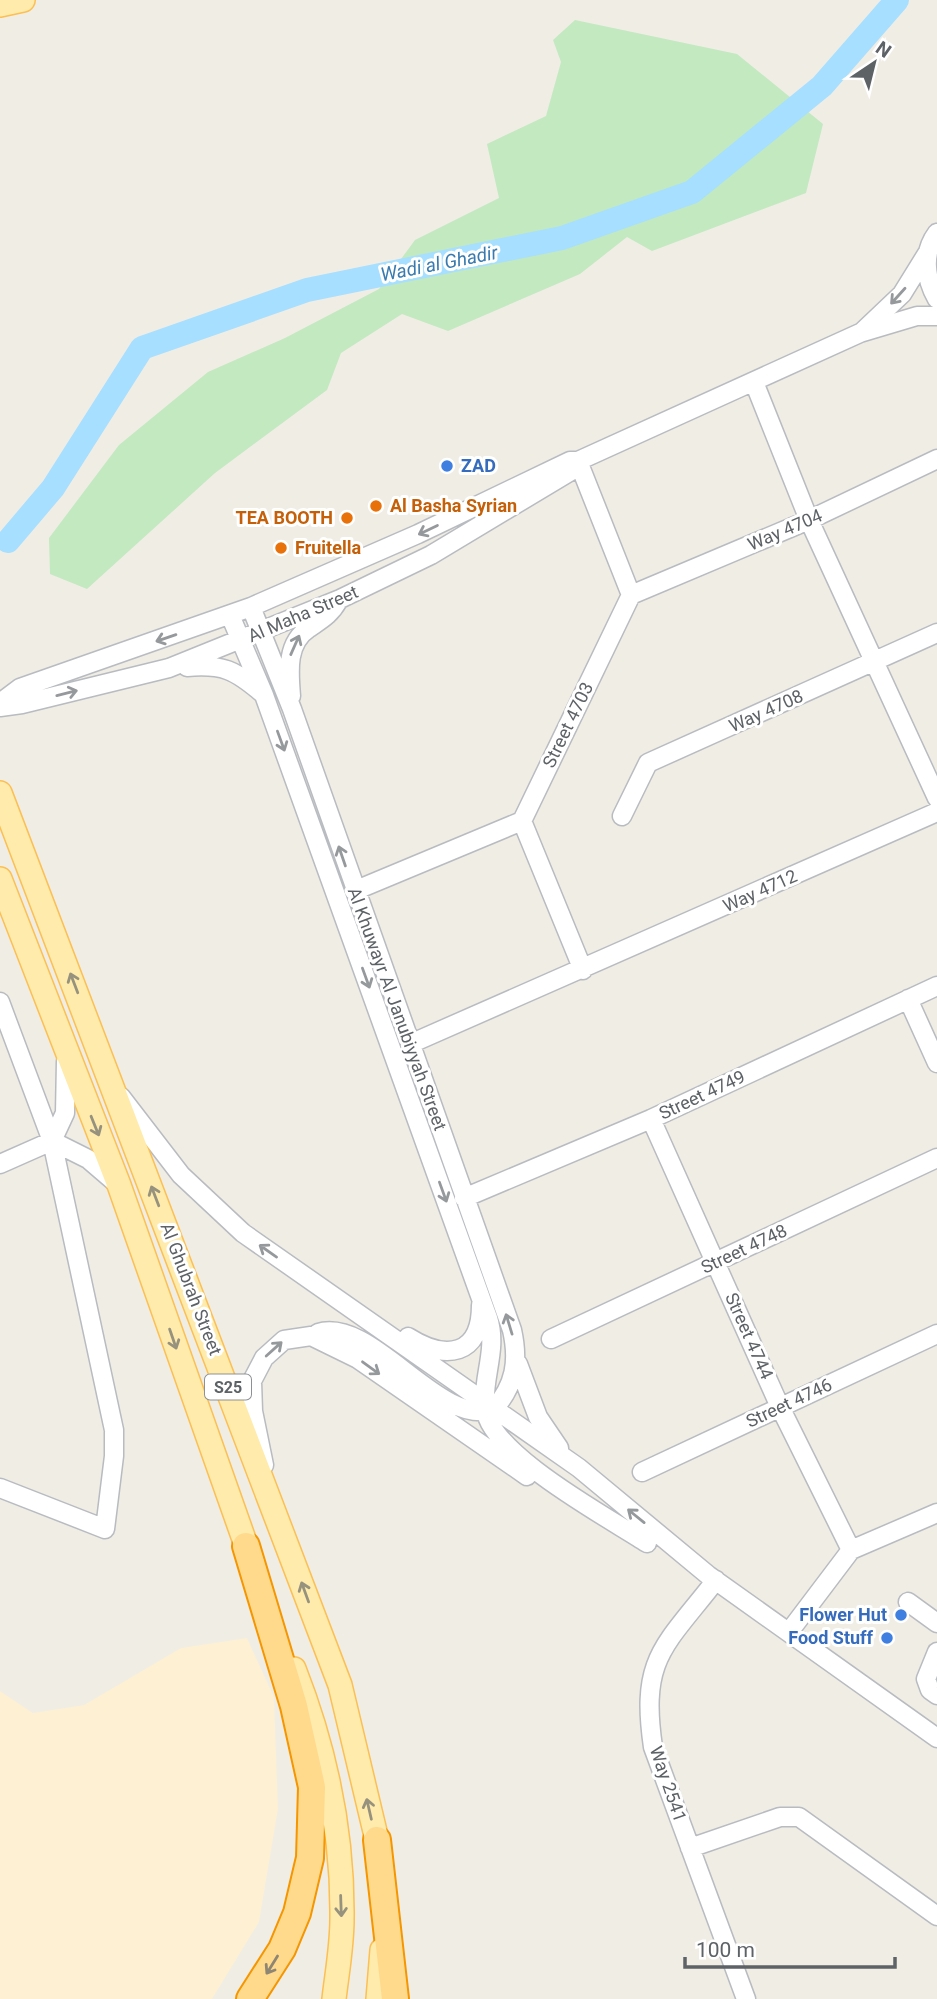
<svg xmlns="http://www.w3.org/2000/svg" width="937" height="1999" viewBox="0 0 937 1999" font-family="Roboto,sans-serif">
	<style>
		.green { fill: #c3e9c0 }
		.sand { fill: #fdf0d3 }
		.lines { fill: none; stroke-linecap: round; stroke-linejoin: round }
		.river { stroke: #a6dfff; stroke-width: 24 }
		.minor-casing { stroke: #b8bbc0; stroke-width: 21 }
		.major-casing { stroke: #fbbf54; stroke-width: 26 }
		.highway-casing { stroke: #f59600; stroke-width: 30 }
		.minor { stroke: #fff; stroke-width: 18 }
		.major { stroke: #ffebab; stroke-width: 23 }
		.highway { stroke: #ffda8d; stroke-width: 26 }
		.oneway { stroke: #96999c }
		.oneway2 { stroke: #96927e }
		.oneway3 { stroke: #8e8672 }
		.shop-dot { fill: #3f7fe0; stroke: #fff; stroke-width: 2.5 }
		.food-dot { fill: #e8710a; stroke: #fff; stroke-width: 2.5 }
		.labels { text-anchor: middle; stroke-width: 6; stroke-linejoin: round; paint-order: stroke }
		.shield { fill: #fff; stroke: #8e9194; stroke-width: 2 }
		.shield-label { font-size: 16px; font-weight: bold; fill: #5d6266 }
		.shop-label { font-size: 18px; font-weight: bold; fill: #366cbe; stroke: #fff; text-anchor: end }
		.food-label { font-size: 18px; font-weight: bold; fill: #c56008; stroke: #fff; text-anchor: start }
		.street-label { font-size: 18px; fill: #5d6266; stroke: #fff }
		.water-label { font-size: 19px; font-style: italic; fill: #397baf; stroke: #fff }
	</style>
	<rect width="100%" height="100%" fill="#f0ede5"/>
	<!-- green -->
	<path class="green" d="M575,20L737,54L823,124L806,193L652,251L627,237L580,274L448,331L402,314L341,353L327,390L215,473L87,589L50,574L49,538L119,445L208,372L285,338L379,289L415,240L499,198L487,144L546,116L561,62L553,40Z"/>
	<!-- sand -->
	<path class="sand" d="M247,1638L274,1697L278,1809L259,1922L212,1999H0V1691L33,1713L84,1705L181,1648Z"/>
	<g class="lines">
		<!-- river -->
		<path class="river" d="M8,541L53,488L142,348L307,290L562,238L692,192L822,86L897,0"/>
		<defs>
			<path id="minor" d="M937,233C922,253 925,278 937,299
				M863,331L902,294L928,252
				M754,382L809,520L937,798
				M631,595L809,520L937,459
				M251,607L292,709L512,1330C519,1361 515,1385 494,1409
				M230,615L264,695L488,1318C498,1350 482,1377 485,1408C489,1454 609,1518 647,1543
				M187,667C223,664 235,670 262,693
				M291,696C289,671 286,643 309,628C322,619 330,615 338,601
				M0,703L20,688L251,607L418,534L570,461H578L860,333L917,316H937
				M0,707L22,704L169,668L340,599L431,555L576,468
				M622,816L648,763L937,633
				M522,821L583,970
				M354,891L522,821L631,595L578,461
				M908,999L937,1063
				M0,1002L52,1141L114,1430V1456L105,1529L0,1488
				M410,1044L937,812
				M121,1097L181,1175L243,1233L579,1468L708,1575L937,1738
				M651,1119L780,1407L851,1550
				M52,1141L88,1159L116,1183
				M0,1164L52,1141L65,1113L66,1061
				M464,1198L651,1119L937,986
				M318,1333C372,1316 440,1429 494,1409
				M408,1337C446,1361 481,1356 481,1305
				M551,1339L937,1158
				M518,1364L538,1417L559,1448
				M264,1465L253,1411L252,1381L264,1358L284,1340L311,1336L358,1359L527,1476
				M642,1472L937,1334
				M716,1580C664,1647 640,1658 653,1747L746,1999
				M908,1602L937,1623
				M789,1632L851,1550L937,1513
				M937,1652L926,1679L930,1690L937,1695
				M690,1848L780,1817H799L937,1916"/>
			<path id="major" d="M0,5L23,0
				M0,793L340,1685L377,1840L378,1856
				M0,879L119,1185L252,1562
				M294,1669C325,1748 343,1834 342,1919C342,1946 337,1973 334,1999
				M378,1999L382,1950"/>
			<path id="highway" d="M246,1546L294,1706L312,1787L310,1858L297,1913L282,1949L250,1999
				M377,1840L395,1999"/>
		</defs>
		<!-- minor casing -->
		<use href="#minor" class="minor-casing"/>
		<!-- major casing -->
		<use href="#major" class="major-casing"/>
		<!-- highway casing -->
		<use href="#highway" class="highway-casing"/>
		<!-- minor -->
		<use href="#minor" class="minor"/>
		<!-- major -->
		<use href="#major" class="major"/>
		<!-- highway -->
		<use href="#highway" class="highway"/>
	</g>
	<!-- one-way arrows -->
	<defs><path id="oneway-shaft" d="M-6 0H5M1.5-3L5.5 0L1.5 3" fill="none" stroke-width="1.6" stroke-linecap="round" stroke-linejoin="round" transform="scale(1.75)"/></defs>
	<g class="oneway">
		<use href="#oneway-shaft" transform="translate(898 296) rotate(132)"/>
		<use href="#oneway-shaft" transform="translate(428 530) rotate(154)"/>
		<use href="#oneway-shaft" transform="translate(166 638) rotate(161)"/>
		<use href="#oneway-shaft" transform="translate(295 645) rotate(-66)"/>
		<use href="#oneway-shaft" transform="translate(67 693) rotate(-14)"/>
		<use href="#oneway-shaft" transform="translate(281 741) rotate(70)"/>
		<use href="#oneway-shaft" transform="translate(342 856) rotate(-109)"/>
		<use href="#oneway-shaft" transform="translate(366 978) rotate(70)"/>
		<use href="#oneway-shaft" transform="translate(443 1192) rotate(70)"/>
		<use href="#oneway-shaft" transform="translate(268 1251) rotate(-145)"/>
		<use href="#oneway-shaft" transform="translate(509 1324) rotate(-107)"/>
		<use href="#oneway-shaft" transform="translate(274 1349) rotate(-42)"/>
		<use href="#oneway-shaft" transform="translate(371 1368) rotate(36)"/>
		<use href="#oneway-shaft" transform="translate(636 1516) rotate(-141)"/>
	</g>
	<g class="oneway2">
		<use href="#oneway-shaft" transform="translate(74 983) rotate(-111)"/>
		<use href="#oneway-shaft" transform="translate(95 1126) rotate(68)"/>
		<use href="#oneway-shaft" transform="translate(155 1196) rotate(-111)"/>
		<use href="#oneway-shaft" transform="translate(173 1339) rotate(71)"/>
		<use href="#oneway-shaft" transform="translate(305 1592) rotate(-110)"/>
		<use href="#oneway-shaft" transform="translate(369 1809) rotate(-103)"/>
		<use href="#oneway-shaft" transform="translate(341 1906) rotate(88)"/>
	</g>
	<use class="oneway3" href="#oneway-shaft" transform="translate(272 1965) rotate(122)"/>
	<!-- markers -->
	<g class="shop-dot">
		<circle cx="447" cy="466" r="7"/>
		<circle cx="901" cy="1615" r="7"/>
		<circle cx="887" cy="1638" r="7"/>
	</g>
	<g class="food-dot">
		<circle cx="376" cy="506" r="7"/>
		<circle cx="347" cy="518" r="7"/>
		<circle cx="281" cy="548" r="7"/>
	</g>
	<g class="labels">
		<!-- shield labels -->
		<rect class="shield" x="205" y="1374.5" width="46" height="25" rx="5"/>
		<g class="shield-label">
			<text x="228" y="1393">S25</text>
		</g>
		<!-- shop labels -->
		<g class="shop-label">
			<text x="461" y="472" text-anchor="start">ZAD</text>
			<text x="887" y="1621">Flower Hut</text>
			<text x="873" y="1644">Food Stuff</text>
		</g>
		<!-- food labels -->
		<g class="food-label">
			<text x="390" y="512">Al Basha Syrian</text>
			<text x="333" y="524" text-anchor="end">TEA BOOTH</text>
			<text x="295" y="554">Fruitella</text>
		</g>
		<!-- street labels -->
		<g class="street-label">
			<text transform="translate(785 530) rotate(-23)" y="6">Way 4704</text>
			<text transform="translate(303 614) rotate(-23)" y="6">Al Maha Street</text>
			<text transform="translate(766 711) rotate(-24)" y="6">Way 4708</text>
			<text transform="translate(568 725) rotate(-64)" y="6">Street 4703</text>
			<text transform="translate(760 891) rotate(-24)" y="6">Way 4712</text>
			<text transform="translate(397 1009) rotate(70)" y="6">Al Khuwayr Al Janubiyyah Street</text>
			<text transform="translate(702 1095) rotate(-25)" y="6">Street 4749</text>
			<text transform="translate(744 1249) rotate(-25)" y="6">Street 4748</text>
			<text transform="translate(191 1289) rotate(69)" y="6">Al Ghubrah Street</text>
			<text transform="translate(749 1336) rotate(66)" y="6">Street 4744</text>
			<text transform="translate(789 1403) rotate(-25)" y="6">Street 4746</text>
			<text transform="translate(668 1784) rotate(71)" y="6">Way 2541</text>
		</g>
		<!-- water labels -->
		<g class="water-label">
			<text transform="translate(439 263) rotate(-11)" y="7">Wadi al Ghadir</text>
		</g>
	</g>
	<!-- north arrow -->
	<g transform="translate(874 63) rotate(35)" stroke="#ffffff" stroke-width="5" paint-order="stroke">
	<path d="M0-5L12 26L0 18L-12 26Z" fill="#5d6266"/>
	<text y="-10" font-size="19" font-weight="bold" text-anchor="middle" fill="#5d6266">N</text>
	</g>
	<!-- scale -->
	<path d="M685 1957v10h210v-10" fill="none" stroke="#5d6266" stroke-width="3.5"/>
	<text x="696" y="1957" font-size="21" fill="#5d6266" stroke="#ffffff" stroke-width="5" paint-order="stroke">100 m</text>
</svg>
